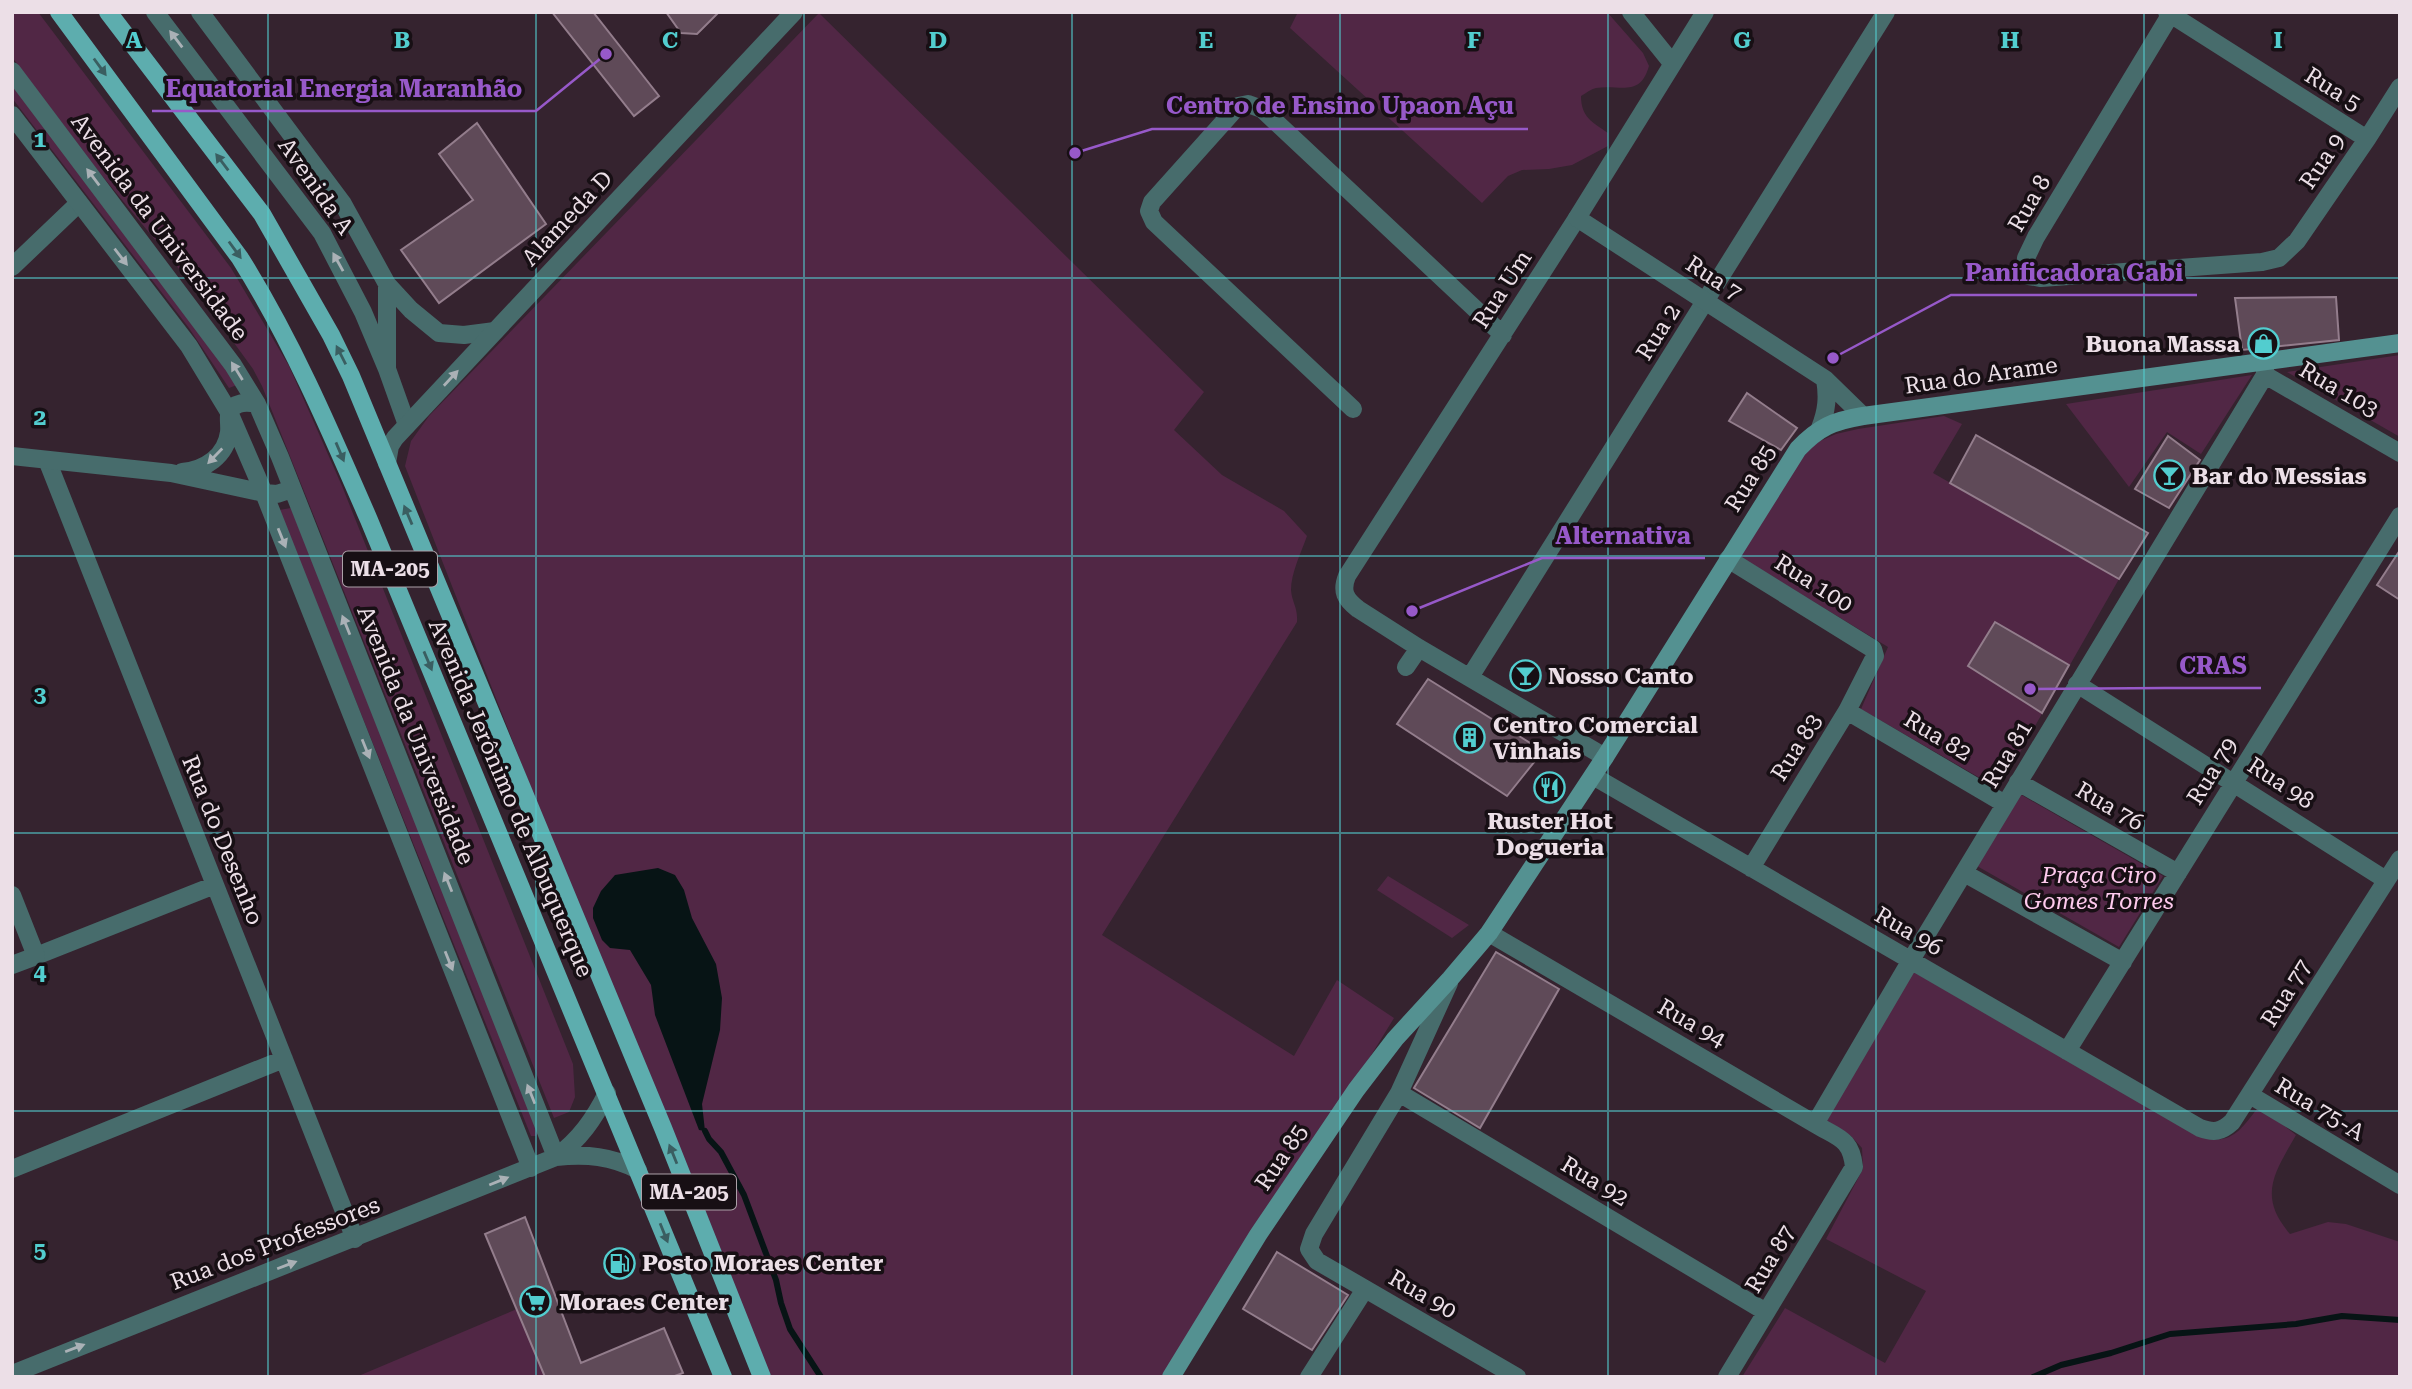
<svg xmlns="http://www.w3.org/2000/svg" width="2412" height="1389" viewBox="0 0 2412 1389" font-family="'Roboto Serif',serif">
	<style>
		.green { fill: #512745 }
		.water { fill: #071415 }
		.lines { fill: none; stroke-linecap: round; stroke-linejoin: round }
		.stream { stroke: #071415; stroke-width: 6 }
		.building { fill: #5f4a58; stroke: #937d8c; stroke-width: 2 }
		.minor { stroke: #476c6c; stroke-width: 18 }
		.tertiary { stroke: #476c6c; stroke-width: 18 }
		.secondary { stroke: #549191; stroke-width: 18 }
		.primary { stroke: #5dadae; stroke-width: 18 }
		.oneway { fill: #aab1b6 }
		.oneway2 { fill: #3a5e61 }
		.grid { fill: none; stroke: #52cdcf; stroke-width: 2; stroke-opacity: 0.55 }
		.labels { text-anchor: middle; stroke-width: 7; stroke-linejoin: round; paint-order: stroke }
		.shield { fill: #170f14; stroke: #aca1a8; stroke-width: 2 }
		.shield-label { font-size: 21px; font-weight: bold; fill: #ecdfe7 }
		.street-label { font-size: 23px; fill: #ecdfe7; stroke: #170f14 }
		.poi-label { font-size: 23px; font-weight: bold; fill: #ecdfe7; stroke: #170f14; text-anchor: start }
		.park-label { font-size: 23px; font-style: italic; fill: #fecaed; stroke: #170f14 }
		.grid-label { font-size: 23px; text-anchor: middle; font-weight: bold; fill: #52cdcf; stroke: #170f14; stroke-width: 7; stroke-linejoin: round; paint-order: stroke }
		.leader { fill: none; stroke: #9759c9; stroke-width: 2.5 }
		.callout-dot { fill: #9759c9; stroke: #170f14; stroke-width: 2.5 }
		.callout-label { font-size: 24px; text-anchor: middle; font-weight: bold; fill: #9759c9; stroke: #170f14; stroke-width: 7; stroke-linejoin: round; paint-order: stroke }
	</style>
	<rect width="100%" height="100%" fill="#35232f"/>
	<!-- green -->
	<path class="green" d="M12,12H38L231,268L289,366L342,486L573,1064L575,1097L569,1112L554,1118L262,386L253,369L189,281L99,172L12,57Z
		M1298,12H1607L1643,53L1649,66C1640,98 1620,84 1596,88C1591,89 1586,93 1581,96C1581,117 1592,122 1608,133V146L1572,165L1549,169L1522,170L1508,176L1482,203L1290,28Z
		M819,13L1204,392L1174,430L1222,475L1284,511L1307,536C1301,553 1291,573 1291,590C1292,603 1298,607 1297,622L1102,935L1294,1056L1337,980L1394,1018L1173,1377H767L713,1253L405,466L411,441L429,416Z
		M12,85L195,324L237,385L229,388L189,328L12,98Z
		M2400,355V437L2287,372Z
		M2252,375L2201,454L2167,432L2129,487L2066,404Z
		M1944,416L1962,424L1933,473L2119,579L1999,789L1861,709L1888,647L1737,555L1803,453L1820,441L1836,434L1858,429Z
		M291,508L538,1133L536,1136H531L279,510Z
		M2018,793L2163,876L2119,947L1977,866Z
		M1388,876L1469,925L1452,938L1377,890Z
		M1909,969L2194,1134C2229,1148 2239,1133 2259,1106L2296,1135C2275,1172 2257,1196 2290,1234L2328,1222L2346,1224L2400,1242V1377H1742L1785,1308L1885,1363L1926,1291L1826,1239L1863,1169L1862,1148L1851,1136L1827,1121Z
		M517,1309L545,1377H356Z"/>
	<!-- water -->
	<path class="water" d="M658,868L675,875L684,890L692,918L716,964L722,998L720,1030L702,1104L705,1131L699,1130L655,1015L651,985L630,950L610,948L602,940L593,918V908L601,891L615,875Z"/>
	<g class="lines">
		<!-- stream -->
		<path class="stream" d="M705,1131L709,1139L721,1152L744,1195L776,1280L781,1303L790,1329L821,1377
			M2033,1377L2061,1365L2111,1353L2170,1334L2296,1324L2342,1316L2400,1320"/>
	</g>
	<!-- building -->
	<path class="building" d="M552,12H593L659,96L634,116Z
		M666,12H719L697,34L681,33Z
		M477,123L546,224L439,303L401,250L473,200L439,154Z
		M2336,297L2339,340L2242,350L2235,298Z
		M1747,393L1797,428L1781,450L1729,421Z
		M1976,435L2148,533L2119,579L1950,483Z
		M2168,436L2200,460L2169,508L2135,489Z
		M2400,550V600L2377,585Z
		M1995,622L2069,665L2042,713L1968,666Z
		M1428,679L1543,751L1507,796L1397,724Z
		M1496,952L1559,989L1480,1128L1414,1088Z
		M525,1217L581,1363L664,1328L683,1373L672,1377H545L485,1234Z
		M1277,1252L1348,1295L1312,1350L1243,1309Z"/>
	<g class="lines">
		<!-- minor -->
		<path class="minor" d="M155,12L322,233L363,312L387,369
			M200,12L343,204L387,284L411,310L439,333L464,335L495,331
			M2167,12L2367,139
			M2172,12L2036,237L2026,258L2025,270L2029,276L2041,278L2262,262L2279,258L2297,241L2367,139L2400,87
			M1577,218L1347,576C1341,591 1345,599 1358,609L1419,648L1605,757
			M12,267L79,203
			M387,284V369L407,425
			M2265,366V375L2400,453
			M1353,409L1154,222L1149,211L1152,202L1238,106L1248,104L1262,109L1503,335
			M47,460L355,1239
			M1728,559L1873,649L1875,656L1847,711L1751,868
			M1406,667L1419,648
			M1470,677L1886,12
			M2077,684L2386,880
			M1847,711L2005,804
			M1593,776L2200,1128C2214,1133 2221,1132 2232,1122L2400,859
			M2018,782L2178,873
			M1964,873L2123,962
			M1489,933L1815,1124C1838,1138 1851,1138 1854,1167L1727,1377
			M36,956L215,885
			M1449,983L1399,1093L1314,1234L1309,1249L1317,1261L1517,1377
			M2067,1051L2400,516
			M1399,1093L1766,1312
			M2250,1095L2400,1185
			M1815,1124L1911,960L2265,375
			M12,1169L284,1059
			M1309,1377L1365,1289"/>
		<!-- tertiary -->
		<path class="tertiary" d="M1631,12L1672,63
			M1705,12L1577,218L1825,379L1863,416
			M12,71L233,365L257,404L280,457L556,1157
			M12,115L189,346L229,412L264,493L531,1168
			M1820,428C1827,410 1828,397 1825,379
			M12,456L171,473L264,493L277,494L292,489
			M387,463L390,446L395,438L794,12
			M182,472C205,470 226,456 229,432C230,425 227,415 231,410C237,401 248,402 257,404
			M12,895L36,956L12,965
			M556,1157C587,1154 611,1156 638,1170
			M12,1374L556,1157C580,1139 594,1119 607,1093"/>
		<!-- secondary -->
		<path class="secondary" d="M1171,1377L1258,1235L1356,1090L1395,1039L1450,979L1489,933L1605,757L1798,449C1819,427 1833,421 1863,416L2400,343"/>
		<!-- primary -->
		<path class="primary" d="M59,12L240,258C292,341 330,430 369,520L723,1377
			M108,12L262,214L331,335L351,376L663,1128L762,1377"/>
	</g>
	<!-- one-way arrows -->
	<defs><path id="oneway-solid" d="M-6-.8H1V-3.2L6.5 0L1 3.2V.8H-6Z" transform="scale(1.75)"/></defs>
	<g class="oneway">
		<use href="#oneway-solid" transform="translate(176 39) rotate(-127)"/>
		<use href="#oneway-solid" transform="translate(93 177) rotate(-127)"/>
		<use href="#oneway-solid" transform="translate(121 257) rotate(52)"/>
		<use href="#oneway-solid" transform="translate(338 262) rotate(-119)"/>
		<use href="#oneway-solid" transform="translate(237 371) rotate(-122)"/>
		<use href="#oneway-solid" transform="translate(451 378) rotate(-47)"/>
		<use href="#oneway-solid" transform="translate(215 456) rotate(134)"/>
		<use href="#oneway-solid" transform="translate(282 538) rotate(68)"/>
		<use href="#oneway-solid" transform="translate(346 625) rotate(-112)"/>
		<use href="#oneway-solid" transform="translate(366 749) rotate(68)"/>
		<use href="#oneway-solid" transform="translate(448 882) rotate(-112)"/>
		<use href="#oneway-solid" transform="translate(449 961) rotate(68)"/>
		<use href="#oneway-solid" transform="translate(531 1094) rotate(-112)"/>
		<use href="#oneway-solid" transform="translate(499 1181) rotate(-22)"/>
		<use href="#oneway-solid" transform="translate(287 1265) rotate(-21)"/>
		<use href="#oneway-solid" transform="translate(75 1348) rotate(-21)"/>
	</g>
	<g class="oneway2">
		<use href="#oneway-solid" transform="translate(100 67) rotate(54)"/>
		<use href="#oneway-solid" transform="translate(222 162) rotate(-127)"/>
		<use href="#oneway-solid" transform="translate(235 250) rotate(54)"/>
		<use href="#oneway-solid" transform="translate(341 355) rotate(-117)"/>
		<use href="#oneway-solid" transform="translate(340 452) rotate(67)"/>
		<use href="#oneway-solid" transform="translate(408 515) rotate(-113)"/>
		<use href="#oneway-solid" transform="translate(428 661) rotate(67)"/>
		<use href="#oneway-solid" transform="translate(673 1154) rotate(-112)"/>
		<use href="#oneway-solid" transform="translate(664 1233) rotate(68)"/>
	</g>
	<!-- grid -->
	<path class="grid" d="M268,12V1377M536,12V1377M804,12V1377M1072,12V1377M1340,12V1377M1608,12V1377M1876,12V1377M2144,12V1377M12,278H2400M12,556H2400M12,833H2400M12,1111H2400"/>
	<!-- icons -->
	<defs>
		<symbol id="shop-ring" viewBox="-11 -11 22 22"><circle r="9.5" fill="#170f14" stroke="#52cdcf" stroke-width="1.5"/><path d="M-5-2.5h2.3a2.7 3.5 0 0 1 5.4 0H5L5.5 6h-11ZM-1.5-2.5h3a1.5 2.3 0 0 0-3 0Z" fill="#52cdcf"/></symbol>
		<symbol id="bar-ring" viewBox="-11 -11 22 22"><circle r="9.5" fill="#170f14" stroke="#52cdcf" stroke-width="1.5"/><path d="M-6-5H6L.8 .8V4.5H3.5V6h-7V4.5H-.8V.8Z" fill="#52cdcf"/></symbol>
		<symbol id="building-ring" viewBox="-11 -11 22 22"><circle r="9.5" fill="#170f14" stroke="#52cdcf" stroke-width="1.5"/><path d="M-4-6H4V6H1V3H-1V6H-4ZM-2.5-4.3h1.7v1.8h-1.7ZM.8-4.3h1.7v1.8H.8ZM-2.5-1h1.7V.8h-1.7ZM.8-1h1.7V.8H.8Z" fill="#52cdcf"/></symbol>
		<symbol id="restaurant-ring" viewBox="-11 -11 22 22"><circle r="9.5" fill="#170f14" stroke="#52cdcf" stroke-width="1.5"/><path d="M-5-6h1v4h1v-4h1v4h1v-4h1v5L-1.5 .5V6h-2V.5L-5-1ZM5-6V6H3V1.5H1.5Q1.5-4 5-6Z" fill="#52cdcf"/></symbol>
		<symbol id="fuel-ring" viewBox="-11 -11 22 22"><circle r="9.5" fill="#170f14" stroke="#52cdcf" stroke-width="1.5"/><path d="M-5.5-6h7V0h2V4h1.3V-2.5L3-4.5l.8-.8L6-3V5H2.5V1h-1V6h-7ZM-4.2-4.7v3.2H.2V-4.7Z" fill="#52cdcf"/></symbol>
		<symbol id="supermarket-ring" viewBox="-11 -11 22 22"><circle r="9.5" fill="#170f14" stroke="#52cdcf" stroke-width="1.5"/><path d="M-6-5.5h2.5l.6 2H6L4.5 2H-2.5L-4.4-4H-6ZM-1.5 3.2a1.3 1.3 0 1 0 .1 0ZM3 3.2a1.3 1.3 0 1 0 .1 0Z" fill="#52cdcf"/></symbol>
	</defs>
	<g fill-rule="evenodd">
		<use href="#shop-ring" x="2246" y="326" width="35" height="35"/>
		<use href="#bar-ring" x="2152" y="458" width="35" height="35"/>
		<use href="#bar-ring" x="1508" y="658" width="35" height="35"/>
		<use href="#building-ring" x="1452" y="720" width="35" height="35"/>
		<use href="#restaurant-ring" x="1532" y="770" width="35" height="35"/>
		<use href="#fuel-ring" x="602" y="1246" width="35" height="35"/>
		<use href="#supermarket-ring" x="518" y="1284" width="35" height="35"/>
	</g>
	<g class="labels">
		<!-- shield labels -->
		<g class="shield">
			<rect x="343" y="551.5" width="94" height="35" rx="5"/>
			<rect x="642" y="1174.5" width="94" height="35" rx="5"/>
		</g>
		<g class="shield-label">
			<text x="390" y="576">MA-205</text>
			<text x="689" y="1199">MA-205</text>
		</g>
		<!-- street labels -->
		<g class="street-label">
			<text transform="translate(2333 89) rotate(32)" y="8">Rua 5</text>
			<text transform="translate(2322 161) rotate(-56)" y="8">Rua 9</text>
			<text transform="translate(316 186) rotate(55)" y="8">Avenida A</text>
			<text transform="translate(2029 203) rotate(-60)" y="8">Rua 8</text>
			<text transform="translate(567 218) rotate(-47)" y="8">Alameda D</text>
			<text transform="translate(160 227) rotate(53)" y="8">Avenida da Universidade</text>
			<text transform="translate(1714 278) rotate(33)" y="8">Rua 7</text>
			<text transform="translate(1502 289) rotate(-57)" y="8">Rua Um</text>
			<text transform="translate(1658 332) rotate(-58)" y="8">Rua 2</text>
			<text transform="translate(1981 375) rotate(-8)" y="8">Rua do Arame</text>
			<text transform="translate(2339 389) rotate(30)" y="8">Rua 103</text>
			<text transform="translate(1750 478) rotate(-58)" y="8">Rua 85</text>
			<text transform="translate(1814 583) rotate(32)" y="8">Rua 100</text>
			<text transform="translate(416 735) rotate(68)" y="8">Avenida da Universidade</text>
			<text transform="translate(1938 736) rotate(31)" y="8">Rua 82</text>
			<text transform="translate(1796 747) rotate(-58)" y="8">Rua 83</text>
			<text transform="translate(2007 754) rotate(-59)" y="8">Rua 81</text>
			<text transform="translate(2212 771) rotate(-58)" y="8">Rua 79</text>
			<text transform="translate(2281 783) rotate(33)" y="8">Rua 98</text>
			<text transform="translate(511 798) rotate(67)" y="8">Avenida Jerônimo de Albuquerque</text>
			<text transform="translate(2110 806) rotate(30)" y="8">Rua 76</text>
			<text transform="translate(223 840) rotate(68)" y="8">Rua do Desenho</text>
			<text transform="translate(1909 931) rotate(30)" y="8">Rua 96</text>
			<text transform="translate(2286 993) rotate(-58)" y="8">Rua 77</text>
			<text transform="translate(1692 1023) rotate(30)" y="8">Rua 94</text>
			<text transform="translate(2320 1109) rotate(31)" y="8">Rua 75-A</text>
			<text transform="translate(1281 1157) rotate(-56)" y="8">Rua 85</text>
			<text transform="translate(1595 1181) rotate(31)" y="8">Rua 92</text>
			<text transform="translate(275 1243) rotate(-21)" y="8">Rua dos Professores</text>
			<text transform="translate(1770 1259) rotate(-59)" y="8">Rua 87</text>
			<text transform="translate(1423 1294) rotate(30)" y="8">Rua 90</text>
		</g>
		<!-- poi labels -->
		<g class="poi-label">
			<text x="2240" y="352" text-anchor="end">Buona Massa</text>
			<text x="2192" y="484">Bar do Messias</text>
			<text x="1548" y="684">Nosso Canto</text>
			<text x="1493" y="733">Centro Comercial<tspan x="1493" dy="26">Vinhais</tspan></text>
			<text x="1550" y="829" text-anchor="middle">Ruster Hot<tspan x="1550" dy="26">Dogueria</tspan></text>
			<text x="642" y="1271">Posto Moraes Center</text>
			<text x="559" y="1310">Moraes Center</text>
		</g>
		<!-- park labels -->
		<g class="park-label">
			<text x="2099" y="883">Praça Ciro<tspan x="2099" dy="26">Gomes Torres</tspan></text>
		</g>
	</g>
	<g class="grid-label">
		<text x="134" y="48">A</text>
		<text x="402" y="48">B</text>
		<text x="670" y="48">C</text>
		<text x="938" y="48">D</text>
		<text x="1206" y="48">E</text>
		<text x="1474" y="48">F</text>
		<text x="1742" y="48">G</text>
		<text x="2010" y="48">H</text>
		<text x="2278" y="48">I</text>
		<text x="40" y="147">1</text>
		<text x="40" y="425">2</text>
		<text x="40" y="702">3</text>
		<text x="40" y="980">4</text>
		<text x="40" y="1258">5</text>
	</g>
	<!-- callouts -->
	<path class="leader" d="M606 54L536 111H152M1075 153L1152 129H1528M1833 358L1951 295H2197M1412 611L1542 558H1705M2030 689L2165 688H2261"/>
	<g class="callout-dot">
		<circle cx="606" cy="54" r="7"/>
		<circle cx="1075" cy="153" r="7"/>
		<circle cx="1833" cy="358" r="7"/>
		<circle cx="1412" cy="611" r="7"/>
		<circle cx="2030" cy="689" r="7"/>
	</g>
	<g class="callout-label">
		<text x="344" y="97">Equatorial Energia Maranhão</text>
		<text x="1340" y="114">Centro de Ensino Upaon Açu</text>
		<text x="2074" y="281">Panificadora Gabi</text>
		<text x="1623" y="544">Alternativa</text>
		<text x="2213" y="674">CRAS</text>
	</g>
	<!-- border -->
	<rect width="2412" height="1389" fill="none" stroke="#ecdfe7" stroke-width="28"/>
</svg>
